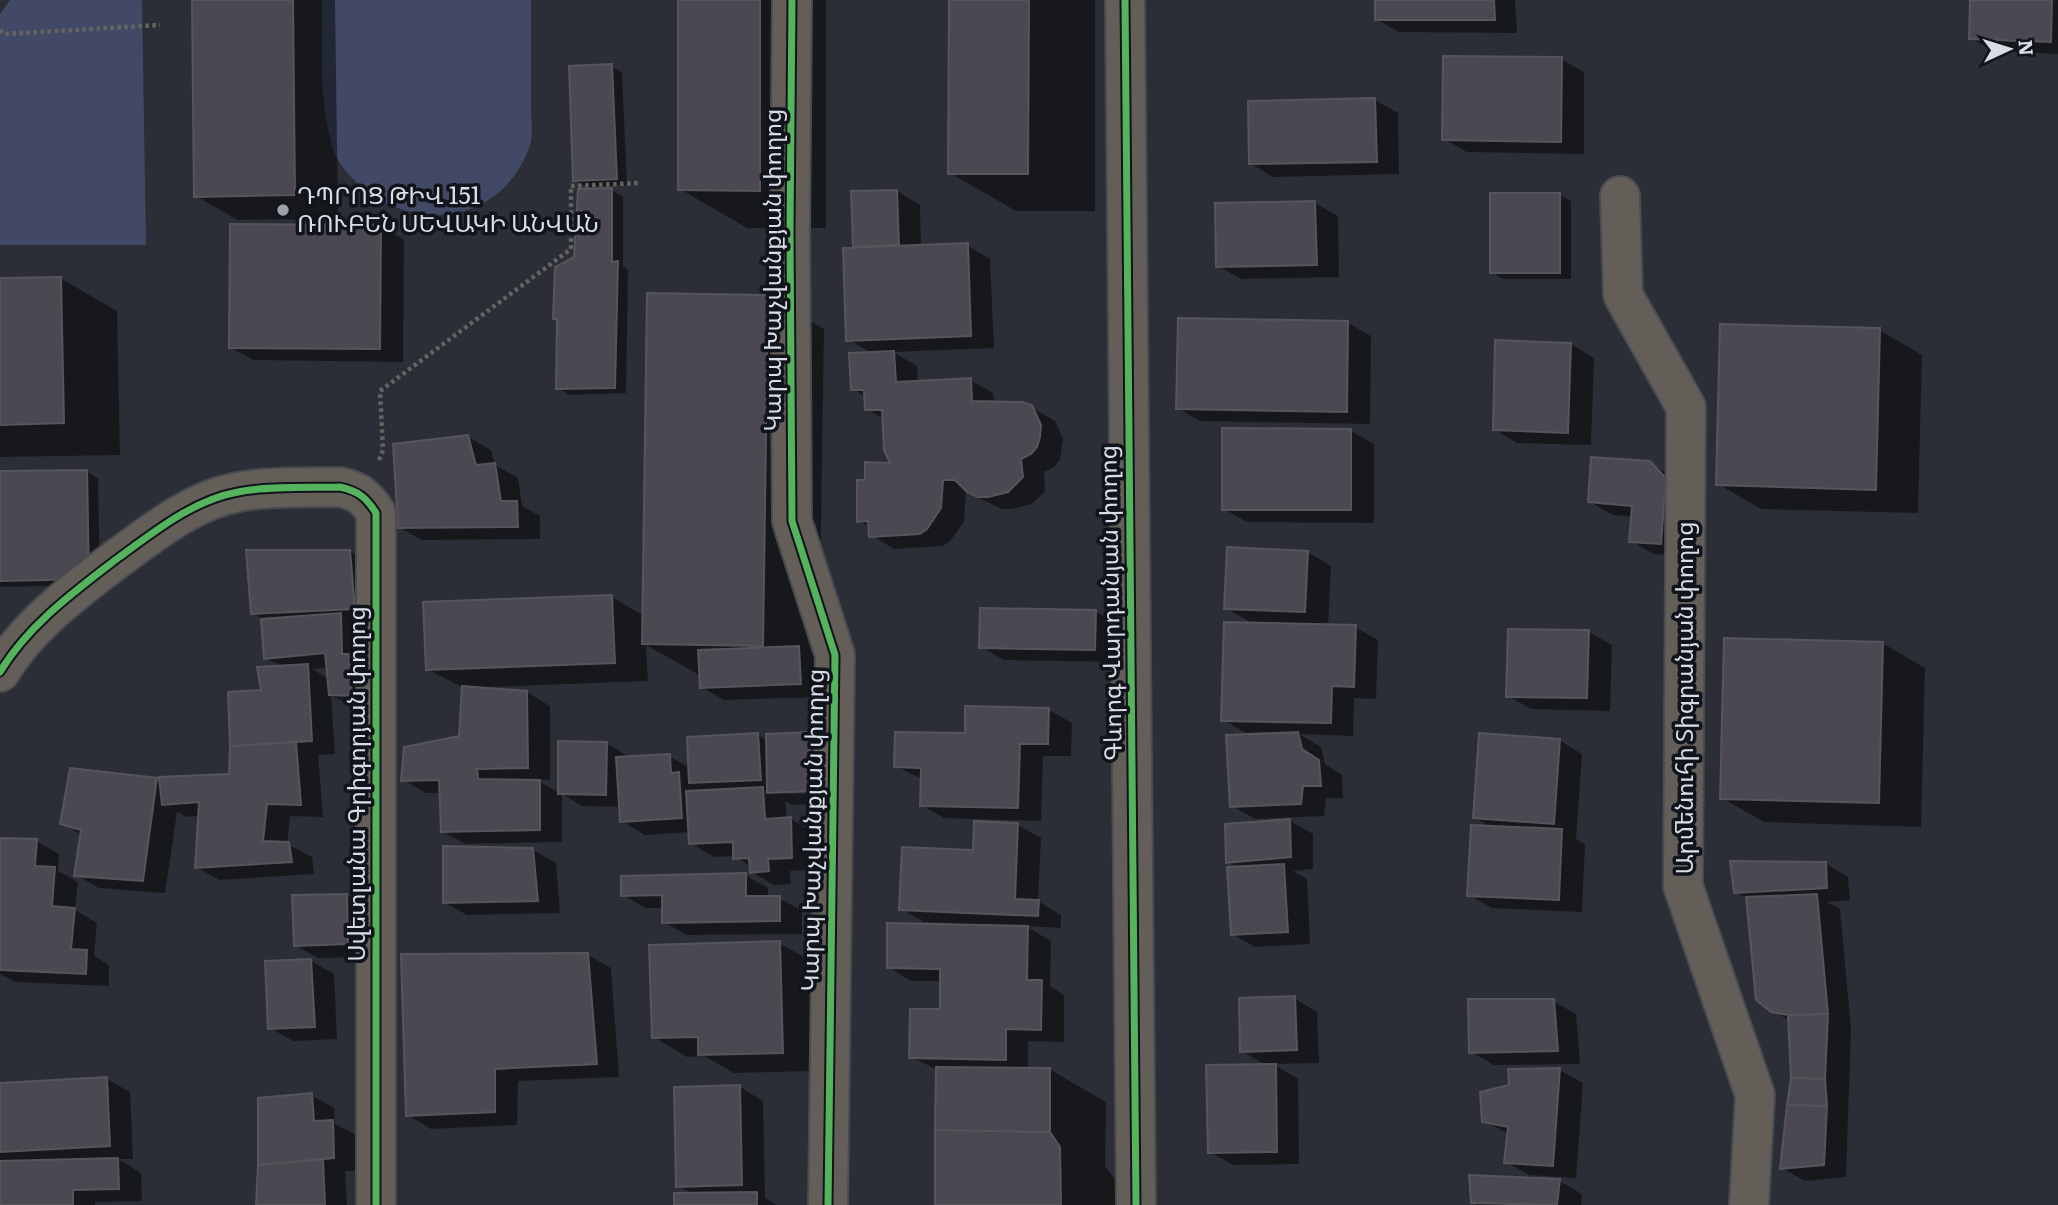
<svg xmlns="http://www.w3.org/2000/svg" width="2058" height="1205" viewBox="0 0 2058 1205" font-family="Literata,'Noto Sans Armenian',serif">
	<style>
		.green { fill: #414966 }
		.shadow { fill: #0007; fill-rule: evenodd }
		.building { fill: #4c4851; stroke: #56555c; stroke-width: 2 }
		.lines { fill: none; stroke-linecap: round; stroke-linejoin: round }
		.street-casing { stroke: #484b52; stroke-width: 42 }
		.path { stroke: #666461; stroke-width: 4.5; stroke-dasharray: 3.5 3.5; stroke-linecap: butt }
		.street { stroke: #635f58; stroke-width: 38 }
		.cycleway-casing { stroke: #11141b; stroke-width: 11 }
		.cycleway { stroke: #56b35d; stroke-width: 7 }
		.poi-dot { fill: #9ca0aa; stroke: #11141b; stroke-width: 2.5 }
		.labels { text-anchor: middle; stroke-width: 7; stroke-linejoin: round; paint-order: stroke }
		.poi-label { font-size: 24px; fill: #d9dde8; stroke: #11141b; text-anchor: start }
		.street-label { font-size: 24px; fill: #d9dde8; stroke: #11141b }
	</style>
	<rect width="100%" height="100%" fill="#2b2e36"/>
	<!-- green -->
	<path class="green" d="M10,0H142L146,245H0V14Z
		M322,0H531C531,35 531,71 531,106C531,119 534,136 529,148C496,238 382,233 336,157C333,152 332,144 330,137C319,93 322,46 322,0Z"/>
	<!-- shadow -->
	<path class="shadow" d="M193,0H335L338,219L238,220L196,196Z
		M679,0H826V228H747L680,189Z
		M950,0H1095V211H1016L950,173Z
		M1377,0H1515L1517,33L1399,32L1376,19Z
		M1972,0H2058V54L1993,51L1971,38Z
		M1561,59L1584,72V154L1467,152L1444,139Z
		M611,66L622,73L627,185L586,187L575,180Z
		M1375,100L1398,113L1399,174L1273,177L1250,163Z
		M612,190L623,197V266L628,270L626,393L569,395L558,388L559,320L555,318L576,259L580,191Z
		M897,191L920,205L921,247L967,245L990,259L994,348L893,352L917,366L918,383L970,380L993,393L994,403L1031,407L1055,421L1063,439L1060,460L1054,467L1044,472L1045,491L1032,504L1012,509H1002L966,492L964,522L950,541L943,546L894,549L871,535L870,527L859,521L867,481L893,465L884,419L867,409L866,397L853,389L873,354L848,339L855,250L853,193Z
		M1559,195L1571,201V279H1503L1492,272Z
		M1315,203L1338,216L1339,277L1241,279L1218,266Z
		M381,226L404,240L403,362L253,360L230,347Z
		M60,278L117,311L120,455L0,457V280Z
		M649,295L768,296L824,329L819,660L823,697L724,700L701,687V676L646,645L648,681L490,687V690L527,692L550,706V780H537L559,793L606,743L629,757L669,756L690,768L758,735L768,741L809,734L832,747L833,803L792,805L785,801L787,819H791L813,832L815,870L790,871L791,884L774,885L751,872V867L735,856L714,857L691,843L690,832L645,835L622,821L621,807L582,806L562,794V842L465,844L442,831L441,793H426L403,780L461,738L464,688L427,669L612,597L644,616ZM820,789V793L790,794V790Z
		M1348,323L1371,336L1370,424L1200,421L1177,408Z
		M1879,330L1922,355L1918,513L1761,509L1718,484Z
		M1571,344L1594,358L1591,445L1517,443L1494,429Z
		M1351,431L1374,444V523L1247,522L1224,509Z
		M468,437L491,450L495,465L518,478L522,506L540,516V539L422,540L399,527Z
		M1649,463L1673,477L1684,556L1654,554L1631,541L1633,517L1613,515L1590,502Z
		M87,472L98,478L100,585L0,587V473Z
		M349,551L372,565L378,621L353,622L363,628L374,708H354L331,695L335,754L318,755L323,817L290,816L287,844L312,857L314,874L219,880L196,867L200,816L187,817L177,812L165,893L99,888L76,875L82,835L62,823L157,780L161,782L231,775L230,693L263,691L283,667L266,658L263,619L252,613ZM328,668L329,679L312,669Z
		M1308,552L1331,566L1328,626L1355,627L1378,640L1376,699L1354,698L1353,736L1299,734L1321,747L1325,764L1342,775L1343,798H1326L1324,816L1255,819L1232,806L1251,736L1223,720L1254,624L1226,608Z
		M1096,612L1119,625L1118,662L1004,660L981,647Z
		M1589,632L1612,645L1610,711L1531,709L1508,696Z
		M1882,643L1925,668L1921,827L1764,822L1722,798Z
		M967,708L1049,710L1072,723L1071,756H1043L1041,821L944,818L921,805L922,779L896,766L966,735Z
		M1559,740L1582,754L1576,839L1585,844L1582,912L1492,908L1469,895L1492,828L1474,817Z
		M1290,821L1313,834V869L1293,871L1307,879L1310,944L1255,947L1232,934L1239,868L1227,862Z
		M1018,825L1041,838L1038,901L1061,915V928L1025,926L1051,941L1050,986L1064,995V1042L1028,1041V1069H1049L1106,1102L1105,1166L1116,1181V1205H937L938,1070L911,1057L941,1011L942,981H911L888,967L951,926V923L924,922L901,909L975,852Z
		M0,839L36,841L59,854L58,871L78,882L75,910L97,923L94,956L109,965V986L15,982L0,974Z
		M533,850L556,863L560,913L467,915L444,902Z
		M1825,863L1848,877L1850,900L1827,902L1840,909L1851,1028L1846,1177L1805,1181L1782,1168L1793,1078L1790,1021L1772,1010L1748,899L1736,892Z
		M745,875L768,888V898H779L802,911V934L687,935L664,922V908H646L623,895Z
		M347,896L370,909L371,957L318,958L295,945Z
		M779,943L813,962L817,1071L734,1073L704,1056L687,1057L654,1037Z
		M588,955L611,968L619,1077L518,1081L517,1125L431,1129L408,1115Z
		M311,961L334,974L337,1039L293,1041L270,1028Z
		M1294,998L1317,1012L1319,1063L1273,1064L1298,1079L1299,1164L1233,1165L1210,1152L1267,1066L1242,1051Z
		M1553,1001L1576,1014L1580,1064L1494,1065L1471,1052Z
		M1560,1070L1583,1083L1576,1178L1529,1175L1506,1162L1509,1134L1484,1121L1511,1087L1510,1071Z
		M107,1079L130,1092L133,1159H118L141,1173L142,1201L95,1202V1205H0V1084Z
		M740,1087L763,1101L765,1198L777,1205H676L693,1194L678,1186Z
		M311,1095L334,1108L335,1124L356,1135V1171H345L347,1205H258Z
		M1559,1181L1582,1194L1581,1205H1477L1472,1202Z"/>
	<!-- building -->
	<path class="building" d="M192,0H293L295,195L194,197Z
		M678,0H760V191L678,190Z
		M949,0H1029L1028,174H948Z
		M1375,0H1494L1495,20H1375Z
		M1970,0H2052L2051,42L1969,39Z
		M1443,56L1562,57L1561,142L1442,140Z
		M612,64L617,179L573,181L569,66Z
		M1375,98L1377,162L1249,164L1248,101Z
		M612,188V262L618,261L615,388L556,389L557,319H553L555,267L574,257L578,189Z
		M897,190L899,245L853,247L851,191Z
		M1490,193H1560V273H1490Z
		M1315,201L1317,265L1216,267L1215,203Z
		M230,224L381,225L380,349L229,348Z
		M968,243L971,336L846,341L843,248Z
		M61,277L64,423L0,425V278Z
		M647,293L768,295L763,646L642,644Z
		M1178,318L1348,321L1347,412L1176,409Z
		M1720,324L1880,328L1876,490L1716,485Z
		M1495,340L1571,343L1568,433L1493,430Z
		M894,351L896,382L971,378L972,401L1022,402L1032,405L1041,425L1040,437L1037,447L1031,454L1021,459L1023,477L1008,492L988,497H978L967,492L955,480H943L941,508L927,529L920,534L869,537L868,521L857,522V480H865V462L890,463L884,450L882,410H865L864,390H851L849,353Z
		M1222,428L1351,429V510H1222Z
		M468,435L476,465L495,463L501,501H517L518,527L398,528L393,444Z
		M1591,457L1650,461L1666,478L1661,544L1629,542L1632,506L1588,502Z
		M87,470L89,579L0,581V471Z
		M1227,547L1308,551L1305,612L1224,609Z
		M246,550H350L355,609L251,614Z
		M612,595L615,663L426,670L423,602Z
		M980,608L1096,610L1095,650L979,648Z
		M341,613L342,654H349L352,696L329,695L325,653L264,659L261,619Z
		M1224,622L1356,625L1354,687L1332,686L1331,723L1221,721Z
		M1508,629L1589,630L1587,698L1506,697Z
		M1724,638L1883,642L1879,803L1720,799Z
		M799,646L801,684L700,688L698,650Z
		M308,664L312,741L230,746L228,692L261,690L257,667Z
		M462,686L527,691L528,768L477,769L478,779L540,780V830L441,832L439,780L401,781L404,747L459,736Z
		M965,706L1049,708L1048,744H1020L1018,808L920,806L921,768L894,767L895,732L965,733Z
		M810,732L811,791L767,793L766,734Z
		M1298,732L1302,749L1319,760L1321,786H1303L1301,804L1230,807L1226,735Z
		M758,733L761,780L689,783L687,737Z
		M1479,733L1560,739L1554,824L1473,818Z
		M558,741L607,742L606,795L558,794Z
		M296,742L301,805L267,804L263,841L289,842L292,862L195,868L199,802L162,805L159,777L229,774L230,746Z
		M670,754L671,773L679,772L682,818L620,822L616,757Z
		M70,768L157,778L143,881L74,876L81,830L60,824Z
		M763,787L765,819L791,817L792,858L768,859L769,871L750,873L749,858L733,859V842L689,844L686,791Z
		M1290,819L1291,857L1226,863L1225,824Z
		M974,821L1018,823L1015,899L1039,900L1038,916L899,910L902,847L973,850Z
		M1471,825L1562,829L1559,900L1467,896Z
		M0,838L37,839L35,866L55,867L52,906L75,908L71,949L87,950L86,974L0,970Z
		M443,846L533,848L538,901L443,903Z
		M1730,861L1826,862L1827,888L1734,893Z
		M1284,864L1288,932L1231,935L1227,867Z
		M746,873V896H780V921L662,923V895L621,896V876Z
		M347,894L348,944L294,946L292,895Z
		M1817,894L1828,1014L1788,1015L1771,1012L1756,1000L1746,897Z
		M887,923L1028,926L1027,980H1042L1041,1030L1006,1029V1060L909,1058L910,1009H940V969L887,968Z
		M780,941L783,1053L698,1055V1037L652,1038L649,945Z
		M588,953L597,1064L495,1069V1112L406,1116L401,954Z
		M311,959L315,1027L268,1029L265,961Z
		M1295,996L1297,1050L1240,1052L1239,998Z
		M1468,999H1554L1558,1051L1469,1053Z
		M1828,1014L1825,1079L1791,1078L1788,1015Z
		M1276,1064L1277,1152L1208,1153L1206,1065Z
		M936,1067L1050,1068V1132L935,1130Z
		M1560,1068L1553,1166L1504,1163L1508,1127L1482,1122L1480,1092L1509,1085L1508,1069Z
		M107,1077L110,1146L0,1152V1083Z
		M1791,1078L1825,1079L1827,1106L1787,1105Z
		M740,1085L742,1185L676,1187L674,1087Z
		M312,1093L314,1121L333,1120L334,1158L258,1165V1098Z
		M1787,1105L1827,1106L1824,1165L1780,1169Z
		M935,1130L1050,1132L1060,1147L1061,1205H935Z
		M118,1158L119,1189L73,1190V1205H0V1161Z
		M323,1159L325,1205H256L258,1165Z
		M1469,1175L1560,1179L1557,1205L1471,1203Z
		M757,1192V1205H674V1193Z"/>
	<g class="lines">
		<defs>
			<path id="street" d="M792,0L790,232L792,521L835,655L828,1205
				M1125,0L1136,1205
				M1620,196L1623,295L1686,407L1683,886L1755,1095L1749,1205
				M0,672C28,625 75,591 118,558C154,532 193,500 238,492C267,486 309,488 340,487C358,491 366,497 376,513V1205"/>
		</defs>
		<!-- street casing -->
		<use href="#street" class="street-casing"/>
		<!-- path -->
		<path class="path" d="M0,30L5,34L160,25
			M379,460L383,450L380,391L571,249V186L640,183"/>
		<!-- street -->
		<use href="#street" class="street"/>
		<defs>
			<path id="cycleway" d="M792,0L790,232L792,521L835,655L828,1205
				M1125,0L1136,1205
				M0,672C28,625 75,591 118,558C154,532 193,500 238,492C267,486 309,488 340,487C358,491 366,497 376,513V1205"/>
		</defs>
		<!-- cycleway casing -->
		<use href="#cycleway" class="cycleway-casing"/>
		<!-- cycleway -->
		<use href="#cycleway" class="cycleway"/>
	</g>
	<!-- markers -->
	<circle class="poi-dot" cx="283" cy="210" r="7"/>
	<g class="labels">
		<!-- poi labels -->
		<g class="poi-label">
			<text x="297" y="204">ԴՊՐՈՑ ԹԻՎ 151<tspan x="297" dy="28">ՌՈՒԲԵՆ ՍԵՎԱԿԻ ԱՆՎԱՆ</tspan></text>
		</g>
		<!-- street labels -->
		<g class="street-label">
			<text transform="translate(773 270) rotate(-90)" y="8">Կարպ Խաչվանքյան փողոց</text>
			<text transform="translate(1111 603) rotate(-91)" y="8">Գևորգ Վարդանյան փողոց</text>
			<text transform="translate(1685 698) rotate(-90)" y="8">Արմենուհի Տիգրանյան փողոց</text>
			<text transform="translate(357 784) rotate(-90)" y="8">Սվետլանա Գրիգորյան փողոց</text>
			<text transform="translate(813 830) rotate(-89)" y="8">Կարպ Խաչվանքյան փողոց</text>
		</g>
	</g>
	<!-- north arrow -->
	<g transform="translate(2009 49) rotate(86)" stroke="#11141b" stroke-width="5" paint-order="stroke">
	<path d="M0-5L12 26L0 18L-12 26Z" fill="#d9dde8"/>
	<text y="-10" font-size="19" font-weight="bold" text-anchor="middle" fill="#d9dde8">N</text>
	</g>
</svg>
